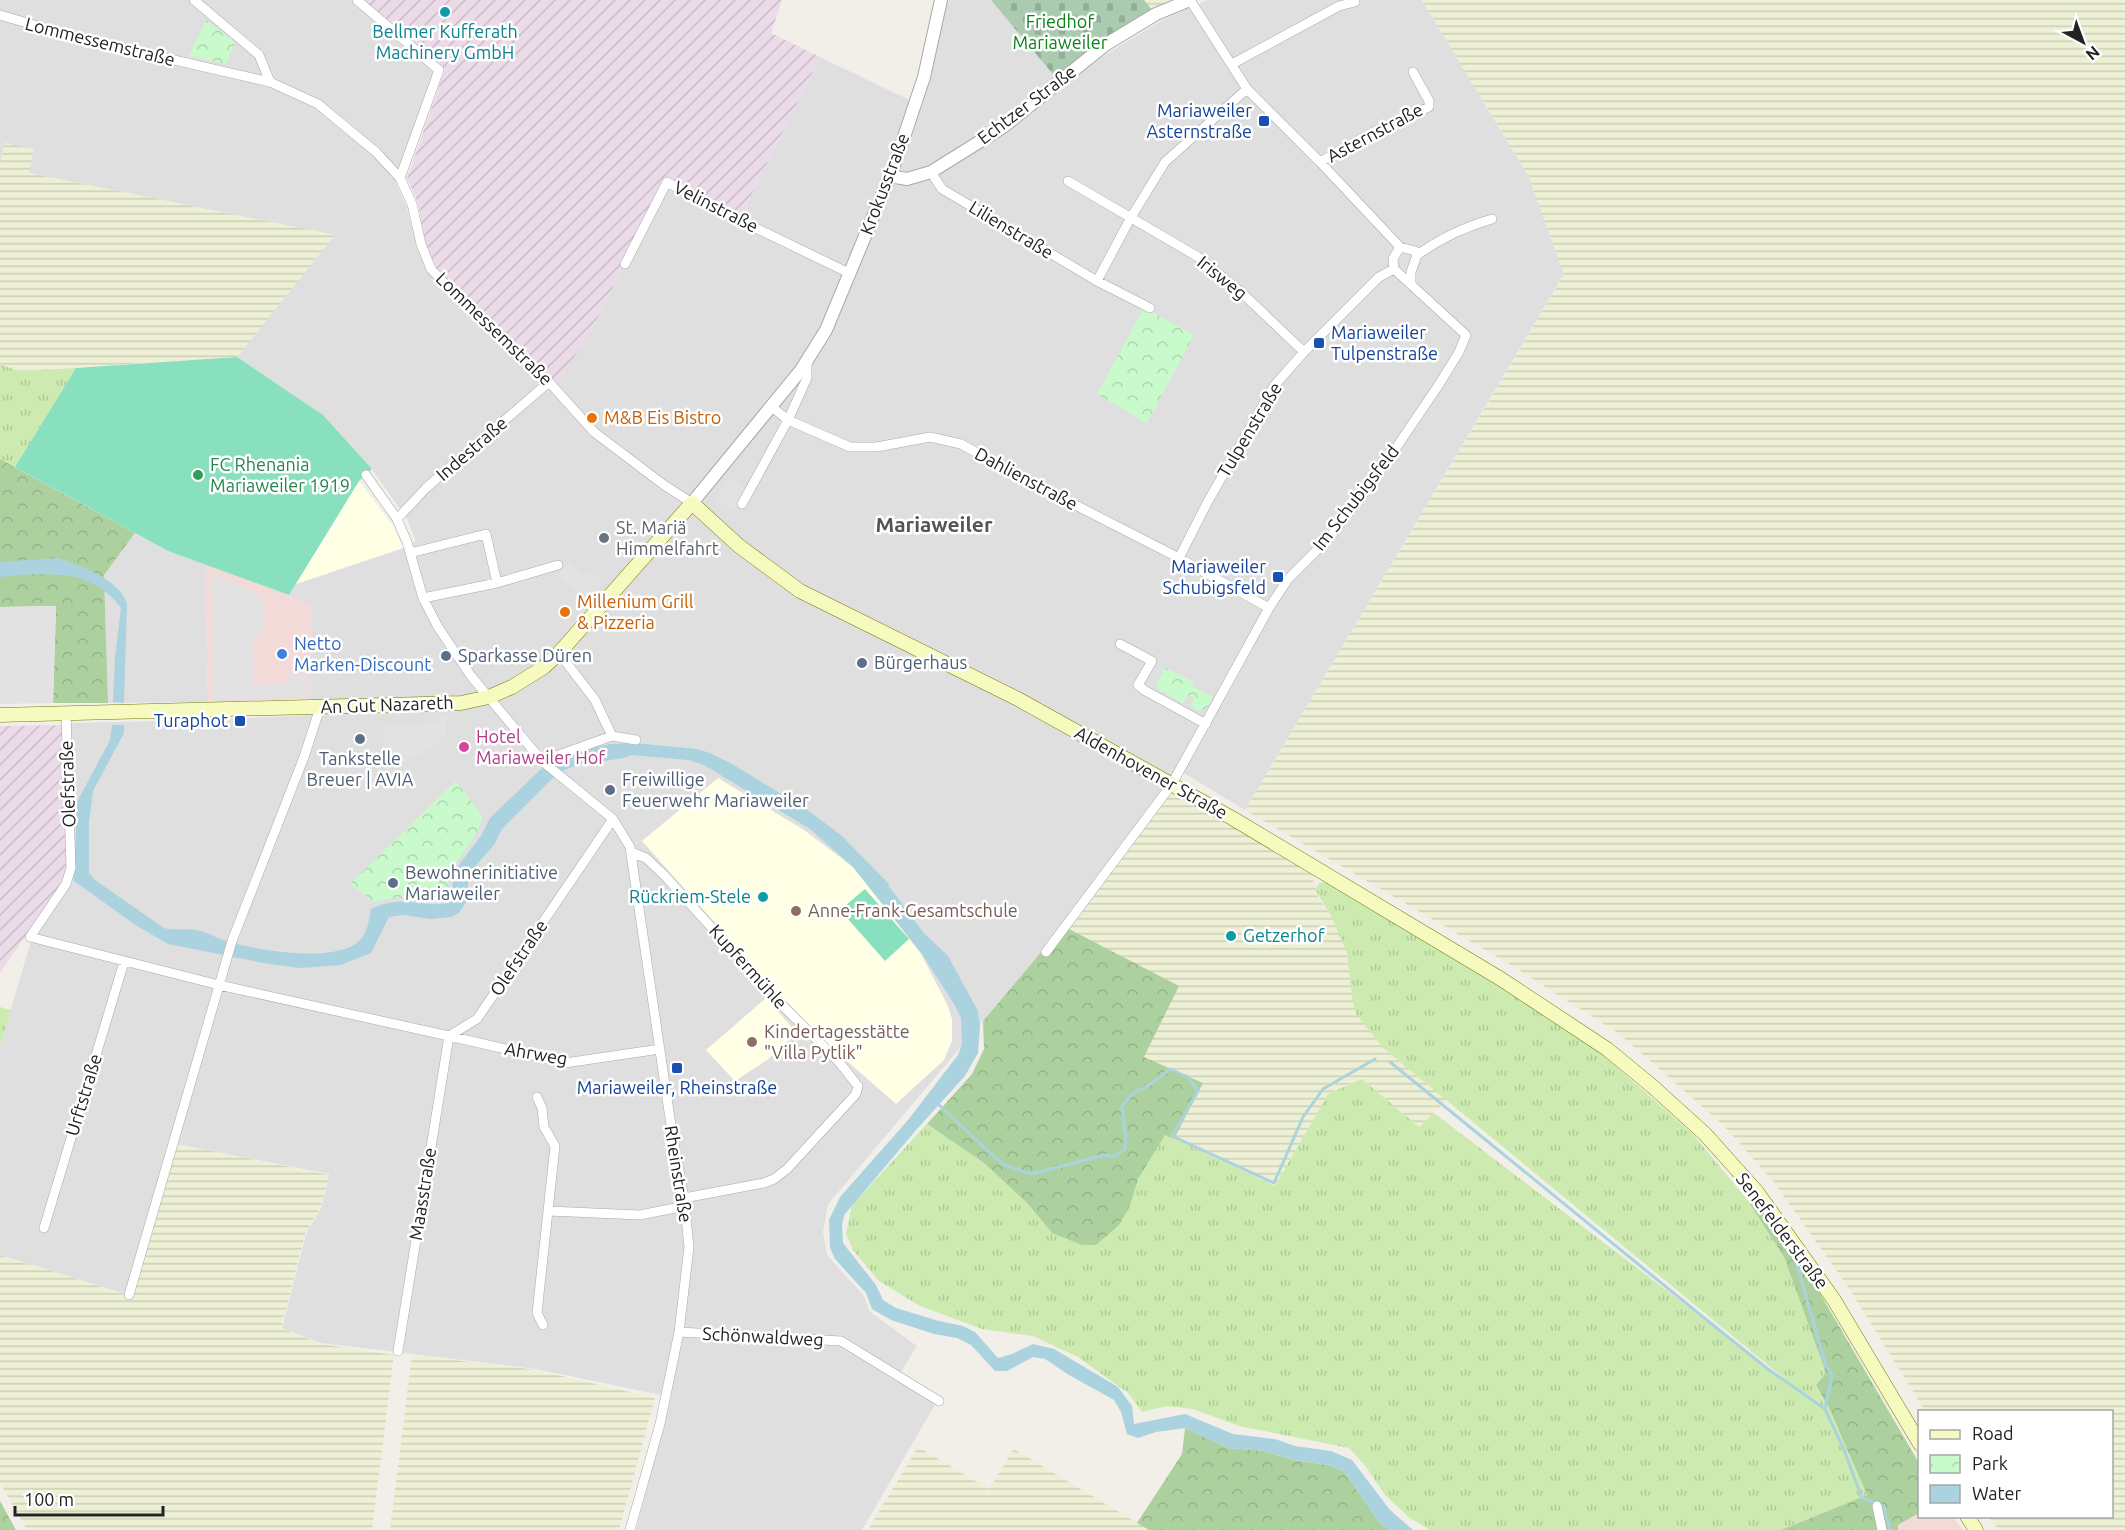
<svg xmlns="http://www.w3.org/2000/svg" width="2125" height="1530" font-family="Ubuntu,sans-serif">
	<defs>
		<pattern id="industrial-furrows" width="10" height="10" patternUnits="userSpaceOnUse" patternTransform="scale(1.5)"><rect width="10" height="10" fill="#ebdbe8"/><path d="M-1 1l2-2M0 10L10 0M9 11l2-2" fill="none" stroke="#c9bcc7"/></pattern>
		<pattern id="farmland-rules" width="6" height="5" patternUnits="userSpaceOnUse" patternTransform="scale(1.5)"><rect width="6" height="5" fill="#eef0d5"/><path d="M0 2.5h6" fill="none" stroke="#ccceb7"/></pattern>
		<pattern id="grass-tufts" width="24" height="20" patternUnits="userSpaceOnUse" patternTransform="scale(1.5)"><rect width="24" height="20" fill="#cdebb0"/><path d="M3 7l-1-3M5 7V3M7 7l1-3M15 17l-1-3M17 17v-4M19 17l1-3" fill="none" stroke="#b0c997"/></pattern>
		<pattern id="forest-crowns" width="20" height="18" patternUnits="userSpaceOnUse" patternTransform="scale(1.5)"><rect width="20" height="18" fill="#add19e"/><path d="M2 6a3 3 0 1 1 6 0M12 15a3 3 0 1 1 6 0" fill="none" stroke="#95b388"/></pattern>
		<pattern id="cemetery-stones" width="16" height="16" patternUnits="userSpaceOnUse" patternTransform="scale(1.5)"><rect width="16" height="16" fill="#aacbaf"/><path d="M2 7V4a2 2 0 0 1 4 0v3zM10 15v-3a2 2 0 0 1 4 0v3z" fill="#92ae96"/></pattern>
		<pattern id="park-crowns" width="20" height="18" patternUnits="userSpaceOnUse" patternTransform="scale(1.5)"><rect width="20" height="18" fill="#c8facc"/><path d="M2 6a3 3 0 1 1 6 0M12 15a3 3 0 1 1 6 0" fill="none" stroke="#acd6af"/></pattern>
	</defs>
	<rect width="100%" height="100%" fill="#f2efe9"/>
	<path fill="#e0dfdf" d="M0,0h352l83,71 -39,112 10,22 11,41 10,26 23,23 100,93 7,-6 34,-51 76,-153 74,38 79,-159 102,49 26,-106h43l65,78 33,-13 70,-43 48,-22h215l107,177 35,97 -319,536 -68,-41 -140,188 -209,247 -5,28 4,23 37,41 6,16 47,34 -20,32 39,25 -74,127h-226l35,-133 -135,-28 -215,-26 -39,-15 24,-94 16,-28 7,-32 -158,-31 -45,151 -126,-39v-209l31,-105 39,-218 135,-3 105,-5 1,-109 -22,-11 7,-11 107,-36 13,-7 -9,-22 -35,-50 -49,-54 -86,-58 97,-122 -305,-62 -24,-30 -5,21z
		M135,533l33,18 37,13 3,138 -100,1 -4,-128z"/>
	<path fill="#f2dad9" d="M205,564l84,31 22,11 -1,93 -102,3z
		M1919,1513l1,3 33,1 10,13h-65l-1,-5z"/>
	<path fill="url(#industrial-furrows)" d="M361,0h421l-11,33 49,24 -79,159 -75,-37 -75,152 -34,52 -102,-93 -20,-24 -10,-24 -7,-39 -11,-25 38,-108z
		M62,725l6,142 -5,15 -63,91v-247z"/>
	<path fill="#ffffe5" d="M359,481l34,45 10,22 -107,36z
		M718,778l86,52 49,37 68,87 26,50 5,15v22l-8,19 -48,44 -74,-65 -64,-68 -116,-130z
		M766,998l31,35 -30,27 -32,21 -29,-31z"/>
	<path fill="url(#farmland-rules)" d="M1144,0h34l-25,11z
		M1422,0h703v1530h-126l-10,-13 123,-1v-104l-187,-1 -75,-121 -77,-109 -49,-55 -60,-53 -46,-40 -107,-68 -266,-155 319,-535 -35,-98z
		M5,143l29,6 -5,24 306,62 -98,122 -219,14 -18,-7v-200z
		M1171,791l140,82 7,24 13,19 16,37 3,16 33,79 64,52 -28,27 -57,-48 -34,15 -53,92 -101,-47 28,-56 -58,-26 -75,-128z
		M177,1144l152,31 -8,31 -16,28 -24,94 40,16 73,11 -22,175h-345l-27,-47v-228l131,41z
		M412,1355l124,15 119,28 -36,132h-229z
		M918,1447l71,42 25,-40 135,81h-281z"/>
	<path fill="url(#grass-tufts)" d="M0,364l18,7 58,-3 -61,99 -15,-8z
		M1326,882l177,107 93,60 96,84 58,70 34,54 42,116 -10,12 14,25 37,85 -86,35h-351l-20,-12 -25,-23 -21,-31 -15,-16 -110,-22 -46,-17 -27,-3 -24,6 -14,-19 -50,-36 -45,-21 -51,-7 -62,-23 -41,-25 -26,-31 -7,-16 6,-29 75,-81 57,39 44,41 24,29 78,-27 8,-27 27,-45 110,52 53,-92 34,-15 57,48 15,-14 380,290 -431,-355 -27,-34 -4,-16 -5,-45 -16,-37 -16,-27 4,-6z
		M0,1007l11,3 -11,36z"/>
	<path fill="url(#forest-crowns)" d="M0,459l135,74 -31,42 4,128h-55l3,-97 -56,1z
		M1061,926l8,3 110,57 -35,71 59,26 -29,56 -9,-4 -27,44 -8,27 -11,19 -23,20h-14l-30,-12 -24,-29 -44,-41 -57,-39 45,-50 12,-25 -1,-28 54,-64z
		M1755,1203l53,70 111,190v50l-21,12v5h-117l86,-35 -37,-85 -14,-25 10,-12 -42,-116 -34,-53z
		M1185,1428l44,20 35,3 29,9 35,5 16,6 34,50 12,9h-241l-12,-7 45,-69z
		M0,1501l16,29h-16z"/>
	<path fill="url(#cemetery-stones)" d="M991,0h153l9,11 -97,67z"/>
	<path fill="url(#park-crowns)" d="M206,20l29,22 -9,22 -37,-8z
		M1144,308l50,27 -47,88 -50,-29z
		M1165,667l29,15 -2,4 21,11 -7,12 -8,2 -8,-5 4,-8 -6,-3 -5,8 -26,-14 -1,-4z
		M456,781l27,36 -7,17 -26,38 -2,16 -10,11c-21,-1 -43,-4 -63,3l-25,-18z"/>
	<path fill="#88e0be" d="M237,357l86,58 49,54 -13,12 -70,114 -121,-44 -153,-84 61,-99z
		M865,889l44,50 -24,22 -45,-51z"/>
	<path fill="#e2e2e2" d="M730,478l15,11 -13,23 -17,-14z
		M569,562l15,14 5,-5 14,12 -16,18 -29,-26z
		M211,574l53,23 -1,39 -11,1 2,48 34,-1v-11h19v23l-94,5z
		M56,606l-3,97 -53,1v-97z
		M439,714h8l-2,22 -13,10v2l-39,20 -10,-13 2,-6 -1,-23 55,-3z"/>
	<path fill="#aad3df" d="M58,558c21,7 63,22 69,46l-3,99 -11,-1 2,-45 6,-49c-9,-15 -34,-30 -51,-32 -20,-3 -50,-2 -70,1v-15z
		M112,725h12v8l-31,58 -4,32v50l6,7 69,48c11,3 21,0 32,2 10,1 20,8 30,11 29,9 113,24 135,-2 7,-8 8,-20 10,-30 31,-15 48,-1 78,-6l4,-8 -1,-21 29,-38 9,-18 51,-49 20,-14 49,-11 24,-1 63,6 13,4 22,11 77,47 33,25 47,48 -1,1 35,47 25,24 30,55 2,15 -2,27 -13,23 -48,53 -72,85 -3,10 1,19 33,42 7,15 13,8 43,13 24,5 12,6 23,26 14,-4 21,-10 21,5 64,38 14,19 2,18 51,-10 48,20 42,5 20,7 36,5 21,9 38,50 23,20h-23l-12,-9 -34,-50 -16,-6 -35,-5 -29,-9 -35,-3 -44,-20 -29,4 -18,6 -11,-4 -6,-22 -7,-12 -45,-25 -24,-16 -12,-2 -26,14h-12l-24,-26 -14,-7 -23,-4 -43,-14 -19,-11 -6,-16 -31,-34 -5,-11 -1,-28 11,-23 68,-77 50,-65 4,-11 -1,-26 -7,-14 -32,-50 -69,-87 -43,-38 -106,-64 -16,-5 -57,-5 -7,3 -47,7 -17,7 -9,8 -49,49 -8,16 -22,25 -4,11v18l-9,14 -8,4 -21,2 -27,-4 -14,2 -18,36 -31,12 -40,3 -37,-5 -95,-19 -31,-18 -63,-45 3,-79 33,-62z"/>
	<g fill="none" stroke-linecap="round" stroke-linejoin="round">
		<path stroke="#aad3df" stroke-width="3" d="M1390,1062l313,255 65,52 57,40
			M937,1103l65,61 29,10 74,-19 7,2 13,-8 1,-9 -4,-33 9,-12 21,-12 18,-14 18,8 10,14 -26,45 102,47 29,-66 20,-28 52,-30
			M1795,1258l31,108 6,9 -7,34 19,41 18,48 22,8 6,24"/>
		<defs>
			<path id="minor" d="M194,0l65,55 11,27
				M357,0l82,70 -39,108
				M0,15l79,23 191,44 48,22 58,48 24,26 12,26 9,40 10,25 22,23 96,90 45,50 70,53 28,18
				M1232,64l107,-58 16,-4
				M1320,162l53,-30 56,-25v-6l-16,-29
				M931,172l11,17 155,92 53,27
				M1068,181l130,76 43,35 63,60
				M1400,247l15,4 2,4 -6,17v12
				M1417,255c24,-17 47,-28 75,-36
				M625,264l42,-82 39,22 143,69
				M1097,281l33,-62 35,-57 82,-73
				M772,407l16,13 62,27h27l53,-10 31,7 50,28 168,86 90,50
				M366,475l31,44 10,23 16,56 15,29 33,49 71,85 71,58 17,28 42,285 12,66 5,49 -10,85 -19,92 -30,106
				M742,504l46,-84 19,-42v-16
				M397,519l29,-31 123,-106
				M410,553l76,-19 11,49
				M1179,558l28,-55 67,-117 30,-34 75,-75 15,-8
				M423,598l74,-15 61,-18
				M1120,644l32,17 -14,24 6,5 62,34
				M559,653l36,47 17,36
				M66,714l5,154 -5,16 -36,53 189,48 230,51 28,-17 136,-200
				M542,761l70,-25 24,4
				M631,852l15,6 19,18 112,124 62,62 19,24 -2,8 -69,75 -13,10 -10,4 -80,15
				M1046,952l126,-168 97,-176 19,-29 41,-41 46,-59 65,-96 19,-31 7,-17 -72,-66 -1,-10 7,-12 -80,-85 -73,-73 -57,-89
				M537,1097l5,11 2,19 11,19 -18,167 6,12
				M549,1211l91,4 45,-9
				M44,1228l80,-266
				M129,1295l103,-354 72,-184 16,-49
				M679,1332l162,9 98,60
				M398,1351l51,-315 116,27 95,-14
				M1877,1506l5,24"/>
			<path id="tertiary" d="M890,176l17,3 24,-7 72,-45 102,-82 51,-31 34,-14
				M692,503l109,-133 25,-40 64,-154 11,-30 23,-69 17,-77"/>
			<path id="secondary" d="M0,715l461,-12 28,-6 23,-10 32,-20 15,-14 133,-150 47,43 61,45 218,108 214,119 269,161 106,70 45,37 53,48 52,58 77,108 86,144
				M1967,1516l9,14"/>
		</defs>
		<use href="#minor" stroke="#a9a9a9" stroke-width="10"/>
		<use href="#tertiary" stroke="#a9a9a9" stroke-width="14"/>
		<use href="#secondary" stroke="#707d05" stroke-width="15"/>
		<use href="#minor" stroke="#fff" stroke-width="9"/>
		<use href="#tertiary" stroke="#fff" stroke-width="12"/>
		<use href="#secondary" stroke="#f7fabf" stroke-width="14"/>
	</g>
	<g fill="#0f9aa8" stroke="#fff" stroke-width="2">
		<circle cx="445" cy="12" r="6"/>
		<circle cx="763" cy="897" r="6"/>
		<circle cx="1231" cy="936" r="6"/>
	</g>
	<g fill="#1a4fb4" stroke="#fff" stroke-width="2">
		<rect x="1258" y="115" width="12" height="12" rx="3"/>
		<rect x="1313" y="337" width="12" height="12" rx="3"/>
		<rect x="1272" y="571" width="12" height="12" rx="3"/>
		<rect x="234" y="715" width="12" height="12" rx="3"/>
		<rect x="671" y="1062" width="12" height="12" rx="3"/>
	</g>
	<g fill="#e8710a" stroke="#fff" stroke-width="2">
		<circle cx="592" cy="418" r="6"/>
		<circle cx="565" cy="612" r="6"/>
	</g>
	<circle fill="#2e9e5b" stroke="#fff" stroke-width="2" cx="198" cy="475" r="6"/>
	<circle fill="#6b7280" stroke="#fff" stroke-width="2" cx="604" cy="538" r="6"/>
	<circle fill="#3f7fe0" stroke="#fff" stroke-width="2" cx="282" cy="654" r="6"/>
	<g fill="#5c6f8a" stroke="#fff" stroke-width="2">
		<circle cx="446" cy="656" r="6"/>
		<circle cx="862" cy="663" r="6"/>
		<circle cx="360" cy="739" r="6"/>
		<circle cx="610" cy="790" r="6"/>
		<circle cx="393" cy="883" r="6"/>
	</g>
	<circle fill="#d1479c" stroke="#fff" stroke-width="2" cx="464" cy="747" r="6"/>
	<g fill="#8d6e63" stroke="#fff" stroke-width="2">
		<circle cx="796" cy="911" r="6"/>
		<circle cx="752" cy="1042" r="6"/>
	</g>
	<g text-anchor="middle" stroke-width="5" stroke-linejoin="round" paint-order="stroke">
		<g font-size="18" fill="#0c8416" stroke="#fff">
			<text x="1060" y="28">Friedhof<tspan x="1060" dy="21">Mariaweiler</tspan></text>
		</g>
		<g font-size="18" fill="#0d838f" stroke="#fff">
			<text x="445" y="38">Bellmer Kufferath<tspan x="445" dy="21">Machinery GmbH</tspan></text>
			<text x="751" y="903" text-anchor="end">Rückriem-Stele</text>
			<text x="1243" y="942" text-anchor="start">Getzerhof</text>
		</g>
		<g font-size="18" fill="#222" stroke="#fff">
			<text transform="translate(100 42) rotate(14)" y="6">Lommessemstraße</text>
			<text transform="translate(1027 105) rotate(-37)" y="6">Echtzer Straße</text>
			<text transform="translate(1375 133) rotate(-28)" y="6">Asternstraße</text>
			<text transform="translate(885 184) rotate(-69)" y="6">Krokusstraße</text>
			<text transform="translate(716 207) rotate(27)" y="6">Velinstraße</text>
			<text transform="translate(1011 230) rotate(31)" y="6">Lilienstraße</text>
			<text transform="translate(1222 278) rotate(39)" y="6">Irisweg</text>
			<text transform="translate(494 329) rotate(44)" y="6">Lommessemstraße</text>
			<text transform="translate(1250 430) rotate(-59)" y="6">Tulpenstraße</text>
			<text transform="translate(472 449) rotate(-41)" y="6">Indestraße</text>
			<text transform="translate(1026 479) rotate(28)" y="6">Dahlienstraße</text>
			<text transform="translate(1356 498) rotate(-52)" y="6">Im Schubigsfeld</text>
			<text transform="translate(387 705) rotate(-2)" y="6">An Gut Nazareth</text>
			<text transform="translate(1151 773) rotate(29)" y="6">Aldenhovener Straße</text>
			<text transform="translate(68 784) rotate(-92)" y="6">Olefstraße</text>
			<text transform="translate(519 958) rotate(-56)" y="6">Olefstraße</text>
			<text transform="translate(748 967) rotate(48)" y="6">Kupfermühle</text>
			<text transform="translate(536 1054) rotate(10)" y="6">Ahrweg</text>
			<text transform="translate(84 1095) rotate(-73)" y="6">Urftstraße</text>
			<text transform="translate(678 1174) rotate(81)" y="6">Rheinstraße</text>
			<text transform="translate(423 1194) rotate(-81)" y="6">Maasstraße</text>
			<text transform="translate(1782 1231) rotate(53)" y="6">Senefelderstraße</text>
			<text transform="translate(763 1337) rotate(3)" y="6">Schönwaldweg</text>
		</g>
		<g font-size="18" fill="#164399" stroke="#fff" text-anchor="end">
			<text x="1252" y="117">Mariaweiler<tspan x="1252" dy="21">Asternstraße</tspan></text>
			<text x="1331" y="339" text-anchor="start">Mariaweiler<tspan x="1331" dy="21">Tulpenstraße</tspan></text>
			<text x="1266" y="573">Mariaweiler<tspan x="1266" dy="21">Schubigsfeld</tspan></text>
			<text x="228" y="727">Turaphot</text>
			<text x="677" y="1094" text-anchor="middle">Mariaweiler, Rheinstraße</text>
		</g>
		<g font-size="18" fill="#c56008" stroke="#fff" text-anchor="start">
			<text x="604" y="424">M&amp;B Eis Bistro</text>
			<text x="577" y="608">Millenium Grill<tspan x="577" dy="21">&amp; Pizzeria</tspan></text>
		</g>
		<g font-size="18" fill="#27864d" stroke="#fff" text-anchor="start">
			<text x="210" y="471">FC Rhenania<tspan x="210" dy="21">Mariaweiler 1919</tspan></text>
		</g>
		<g font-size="18" fill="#5b616d" stroke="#fff" text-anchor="start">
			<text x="616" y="534">St. Mariä<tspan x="616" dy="21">Himmelfahrt</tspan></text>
		</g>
		<g font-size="18" fill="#366cbe" stroke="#fff" text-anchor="start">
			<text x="294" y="650">Netto<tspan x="294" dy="21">Marken-Discount</tspan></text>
		</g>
		<g font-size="18" fill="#4e5e75" stroke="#fff" text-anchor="start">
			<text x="458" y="662">Sparkasse Düren</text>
			<text x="874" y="669">Bürgerhaus</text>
			<text x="360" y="765" text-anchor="middle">Tankstelle<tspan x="360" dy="21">Breuer | AVIA</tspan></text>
			<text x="622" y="786">Freiwillige<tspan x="622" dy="21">Feuerwehr Mariaweiler</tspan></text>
			<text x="405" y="879">Bewohnerinitiative<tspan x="405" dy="21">Mariaweiler</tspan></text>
		</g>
		<g font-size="18" fill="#b23c85" stroke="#fff" text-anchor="start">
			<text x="476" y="743">Hotel<tspan x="476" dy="21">Mariaweiler Hof</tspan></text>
		</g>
		<g font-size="18" fill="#785e54" stroke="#fff" text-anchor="start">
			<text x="808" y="917">Anne-Frank-Gesamtschule</text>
			<text x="764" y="1038">Kindertagesstätte<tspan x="764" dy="21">"Villa Pytlik"</tspan></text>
		</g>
		<g font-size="21" font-weight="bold" fill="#555" stroke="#fff">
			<text x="934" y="532">Mariaweiler</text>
		</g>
	</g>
	<rect x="1918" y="1410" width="195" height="108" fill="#ffffff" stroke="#a7a7a7" stroke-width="1.5"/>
	<rect x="1930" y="1430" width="30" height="9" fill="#f7fabf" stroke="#a7a7a7" stroke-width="1.5"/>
	<text x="1972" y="1440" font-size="18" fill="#222222">Road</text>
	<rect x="1930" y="1455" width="30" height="18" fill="url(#park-crowns)" stroke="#a7a7a7" stroke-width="1.5"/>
	<text x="1972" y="1470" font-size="18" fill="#222222">Park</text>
	<rect x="1930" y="1485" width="30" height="18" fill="#aad3df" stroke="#a7a7a7" stroke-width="1.5"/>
	<text x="1972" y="1500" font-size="18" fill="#222222">Water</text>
	<g transform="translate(2083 42) rotate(139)" stroke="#ffffff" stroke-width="4.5" paint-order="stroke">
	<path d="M0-4.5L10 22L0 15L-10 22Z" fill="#222222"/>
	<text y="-9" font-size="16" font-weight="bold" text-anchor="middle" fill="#222222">N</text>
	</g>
	<path d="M15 1506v9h148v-9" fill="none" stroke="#222222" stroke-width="3"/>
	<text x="24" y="1506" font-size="18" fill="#222222" stroke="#ffffff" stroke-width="4.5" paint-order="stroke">100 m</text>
</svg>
